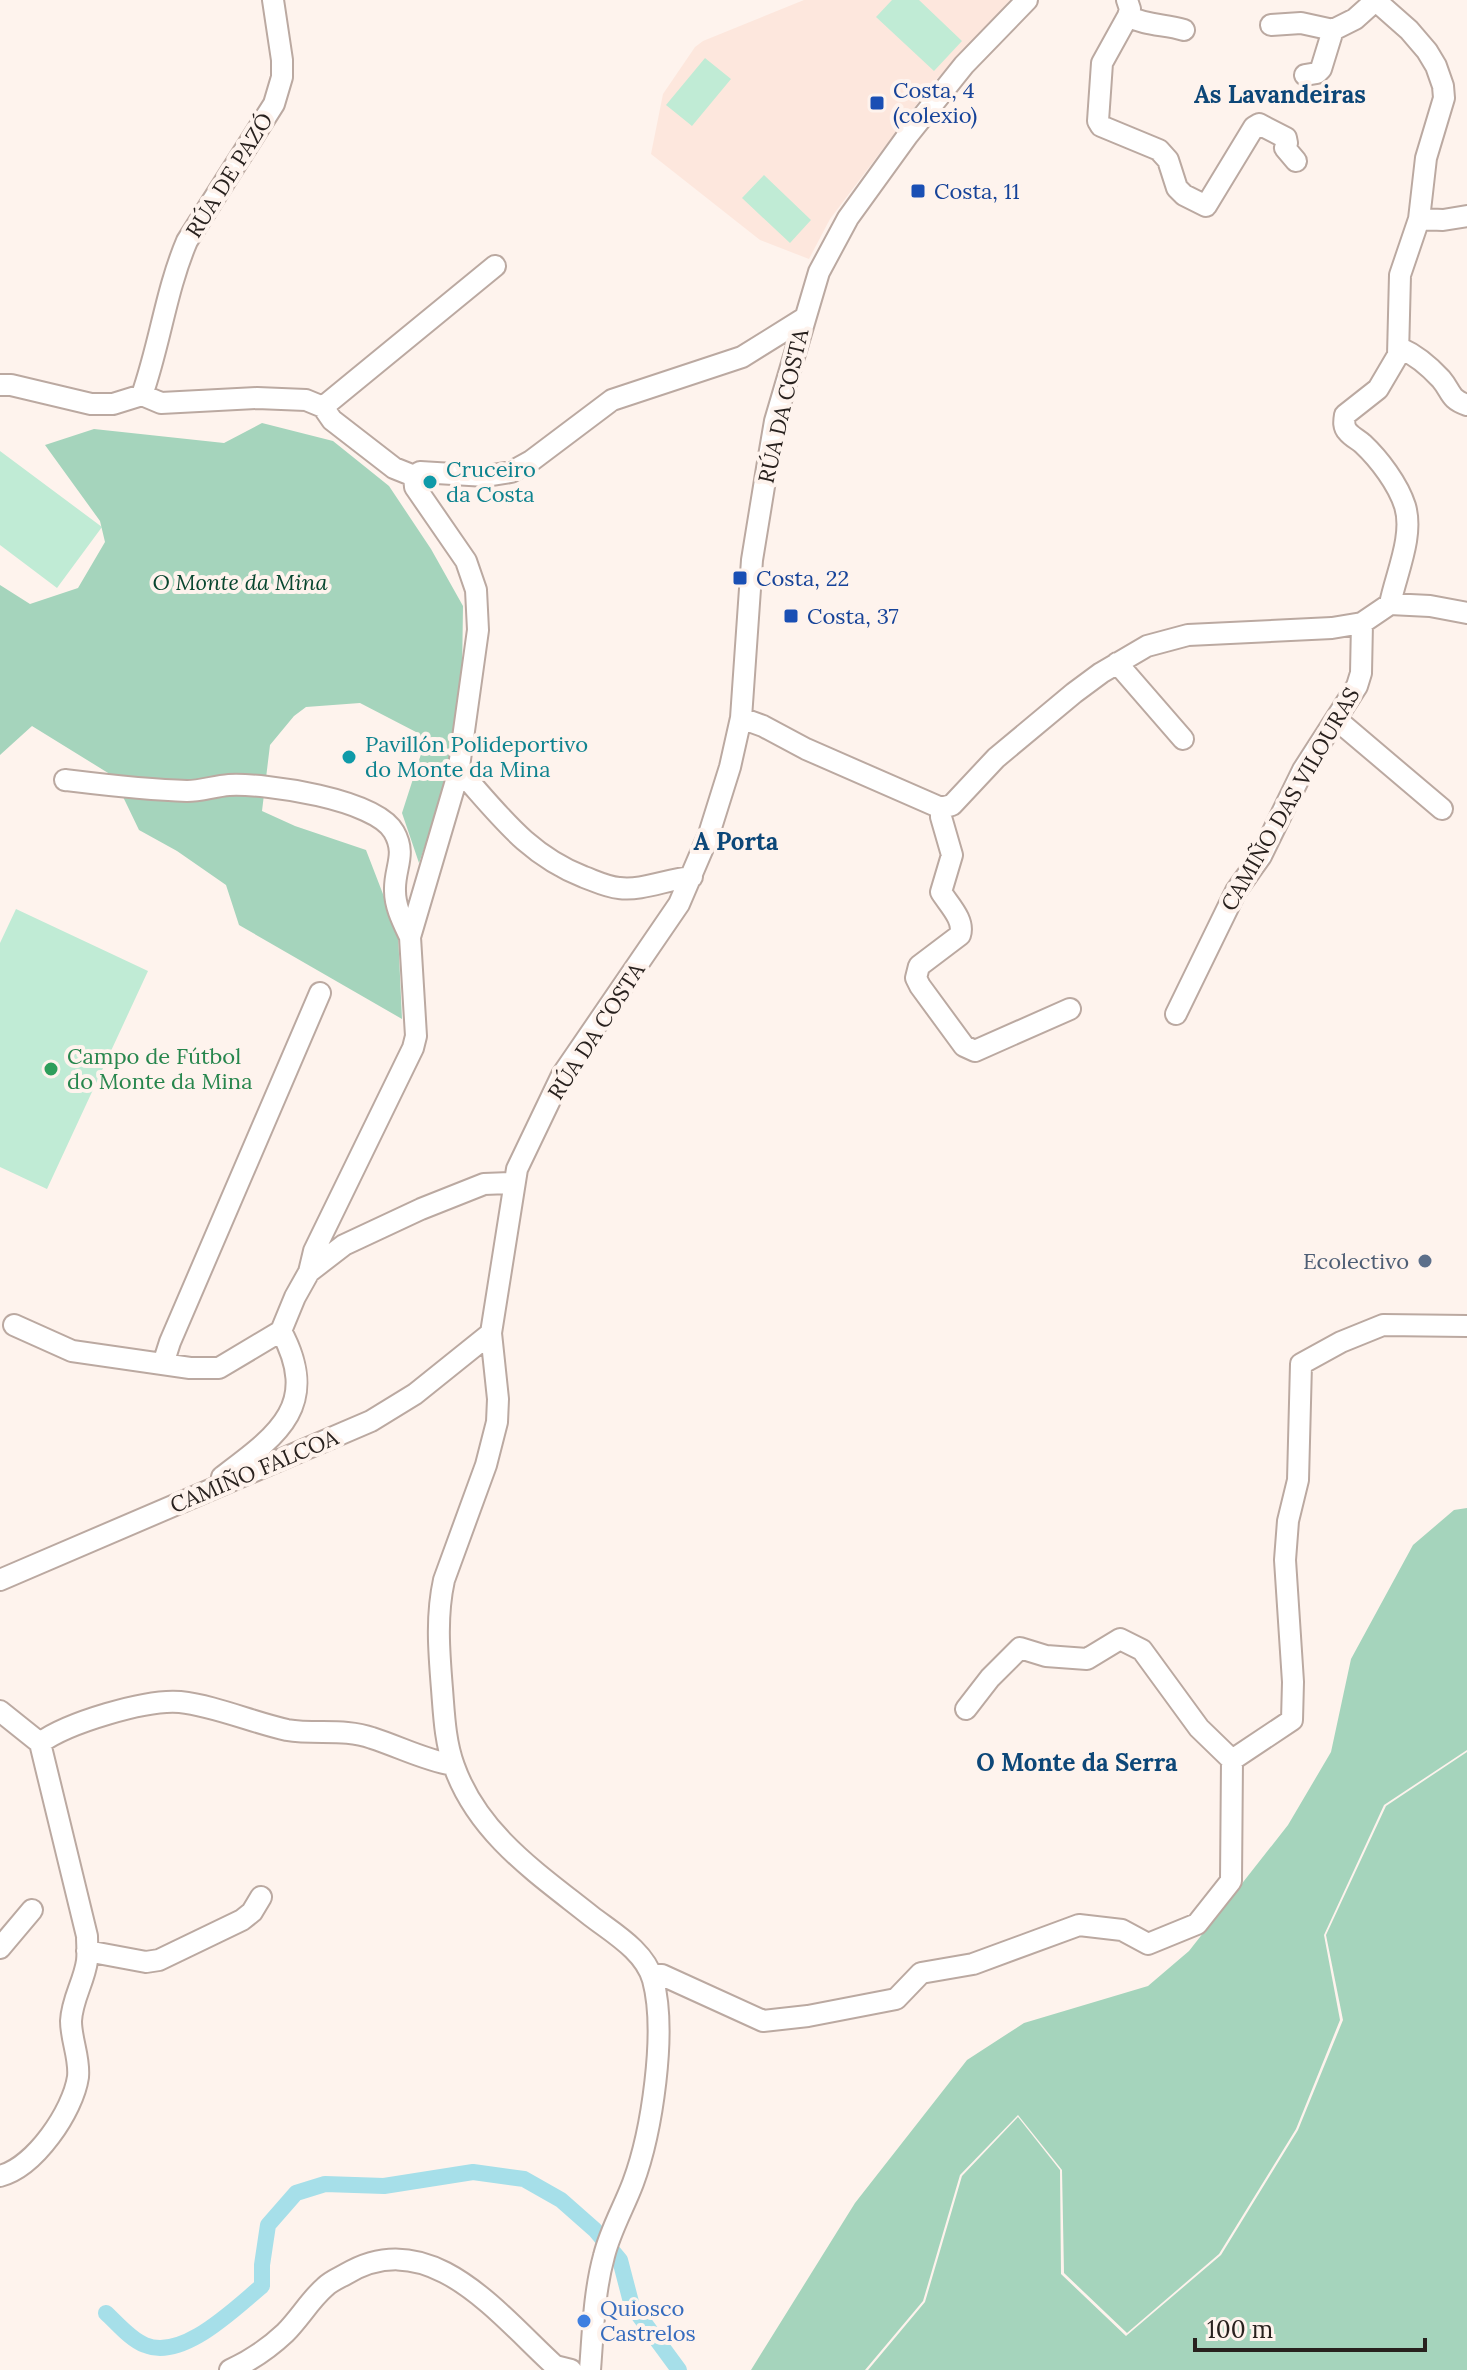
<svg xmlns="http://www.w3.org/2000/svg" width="1467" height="2370" font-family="Lora,serif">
	<rect width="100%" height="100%" fill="#fef3ed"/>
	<path fill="#fde7dd" d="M804,0h206l-78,84 -102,135 -21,40 -49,-19 -109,-86 12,-60 32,-47 8,-6z"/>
	<path fill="#c0ebd5" d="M892,0h27l43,41 -28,30 -58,-54z
		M705,58l26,21 -39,47 -26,-21z
		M764,175l47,45 -21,23 -48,-45z
		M0,451l102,76 -45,61 -57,-43z
		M16,909l132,62 -101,218 -47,-22v-224z"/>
	<path fill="#a5d4bc" d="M262,423l71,18 56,45 42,63 32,57 -1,70 -11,94 -32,93 -17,-50 20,-62 -6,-19 -56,-29 -54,4 -12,9 -24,29 -8,66 33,15 71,24 32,83 4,86 -163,-94 -13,-40 -49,-34 -38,-21 -26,-54 -81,-50 -32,29v-170l30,19 48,-16 27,-46 -5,-21 -55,-76 49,-16 130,14z
		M1467,1508v242l-83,55 -60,130 16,85 -44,109 -77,125 -92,79 -63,-60 -2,-103 -44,-55 -58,60 -37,126 -58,69h-114l104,-167 112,-143 57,-37 124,-37 41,-35 99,-126 43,-73 20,-93 62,-114 41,-35z
		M1467,1752v618h-599l57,-68 37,-126 56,-59 42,53 1,104 65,62 95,-81 77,-125 45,-110 -17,-85 60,-129z"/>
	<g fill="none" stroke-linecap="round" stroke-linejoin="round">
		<path stroke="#a6dfe9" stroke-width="16" d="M106,2313c11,10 25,27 39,32 38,16 90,-37 117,-59v-21l6,-40 28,-32 29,-9 59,2 89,-14 51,7 37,21 34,30 25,30 12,46 47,64"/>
		<defs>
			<path id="minor" d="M1127,0l3,9 -2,7 -26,47 -4,58 3,5 58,24 9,10 9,28 7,7 22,11 48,-79 5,-3 27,14 1,5 -2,5 11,13
				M1375,0l34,30 18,21 9,15 7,20 1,12 -18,60 -7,61 -19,56 -2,80 -20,34 -33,26c-1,6 -2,12 3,17 4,5 11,8 15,12 16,15 35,40 42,62 9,30 -9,68 -15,98
				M1128,16c18,10 37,8 56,14
				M1271,25l30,-2 32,7 22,-11 20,-18
				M1305,75l12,-2 4,-4 12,-39
				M1419,219l24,1 24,-4
				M1400,348c16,7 29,18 41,31 11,13 8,20 26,26
				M0,385h11l80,19h22l29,-9
				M142,395l19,8 96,-5 49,2 17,7 9,13 62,48 20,8 6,-4 66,4 25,-4 20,-11 81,-61 130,-43 61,-38
				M142,395c18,-51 24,-105 45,-154l87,-137 8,-27v-17l-9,-60
				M323,407l172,-141
				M1117,663l66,76
				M741,718l22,8 43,23 135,59 11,-3 44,-47 78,-65 27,-20 46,-27 41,-11 144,-7 30,-5 28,-19 40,2 37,7
				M1337,720l105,89
				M458,774l9,5c37,42 64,77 117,98 11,4 23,10 35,11 24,3 48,-9 73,-11
				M65,780c41,5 81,10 122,11 14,0 28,-5 42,-6 36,-2 147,14 165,47 13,23 0,36 1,59 0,16 8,31 15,46
				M941,808v9l11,38 -11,37c8,13 24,28 19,43l-41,31 -3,12 4,8 44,60 11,5 95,-42
				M1176,1014l60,-123 25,-35 42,-86 54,-84 4,-13 1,-50
				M309,1272l35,-27 77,-36 63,-25 29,-1
				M14,1325l58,26 118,17h29l62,-37 14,-34 14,-25 5,-21 99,-203 3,-12 -6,-99 48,-163 20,-144 -2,-40 -10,-29 -51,-74 -1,-11
				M163,1364l7,-22 150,-349
				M222,1477c56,-42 99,-72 59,-146
				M0,1580l371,-159 44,-27 76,-61
				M966,1709l24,-31 30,-30 26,8 41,3 33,-20 22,11 57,78 33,32
				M0,1711l40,32 47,193c0,8 1,17 0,25 -3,21 -15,38 -16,60 0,19 9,37 7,56 -5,34 -43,90 -78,99
				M40,1743c27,-20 106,-44 140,-41 36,4 71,20 107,28 29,5 57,-2 85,8 28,9 52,22 81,27
				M0,1948l32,-38
				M87,1951l59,11 13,-2 83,-40 10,-8 9,-15
				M652,1975h10l101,46 45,-5 88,-17 25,-26 52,-9 106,-39 43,5 26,14 49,-20 34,-43 1,-121 60,-40 1,-38 -8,-122 3,-39 10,-41 3,-116 40,-22 42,-17 84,1
				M230,2370c20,-9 39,-22 55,-37 15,-15 25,-33 40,-46 6,-6 14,-9 21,-13 84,-50 152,40 209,92l16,4
				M590,2370c3,-38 4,-78 14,-114 6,-25 20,-49 29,-73 19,-51 34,-151 20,-203 -8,-29 -40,-47 -62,-64 -54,-43 -113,-82 -137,-150 -9,-24 -10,-52 -12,-77 -3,-37 -6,-73 2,-109l42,-115 11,-43 1,-23 -7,-66 26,-164 45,-94 117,-171 30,-70 21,-67 11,-49 11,-158 16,-98 7,-41 44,-149 29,-54 60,-83 56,-70 63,-65"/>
		</defs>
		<use href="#minor" stroke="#bba9a1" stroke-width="24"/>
		<use href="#minor" stroke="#fff" stroke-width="20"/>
	</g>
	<g fill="#1a4fb4" stroke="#fef3ed" stroke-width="3">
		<rect x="869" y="95" width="16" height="16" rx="4"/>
		<rect x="910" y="183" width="16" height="16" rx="4"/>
		<rect x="732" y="570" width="16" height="16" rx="4"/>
		<rect x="783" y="608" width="16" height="16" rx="4"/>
	</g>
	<g fill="#0f9aa8" stroke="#fef3ed" stroke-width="3">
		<circle cx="430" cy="482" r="8"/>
		<circle cx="349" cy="757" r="8"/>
	</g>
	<circle fill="#2e9e5b" stroke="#fef3ed" stroke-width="3" cx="51" cy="1069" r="8"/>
	<circle fill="#5c6f8a" stroke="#fef3ed" stroke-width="3" cx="1425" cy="1261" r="8"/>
	<circle fill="#3f7fe0" stroke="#fef3ed" stroke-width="3" cx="584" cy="2321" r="8"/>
	<g text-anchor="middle" stroke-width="8" stroke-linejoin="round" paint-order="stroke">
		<g font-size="22" fill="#164399" stroke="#fef3ed" text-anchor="start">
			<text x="893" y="98">Costa, 4<tspan x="893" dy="25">(colexio)</tspan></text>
			<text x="934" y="199">Costa, 11</text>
			<text x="756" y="586">Costa, 22</text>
			<text x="807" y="624">Costa, 37</text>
		</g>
		<g font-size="22" fill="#28211e" stroke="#fef3ed">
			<text transform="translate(229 175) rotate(-58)" y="8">RÚA DE PAZÓ</text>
			<text transform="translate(783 406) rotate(-77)" y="8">RÚA DA COSTA</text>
			<text transform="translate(1290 799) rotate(-60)" y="8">CAMIÑO DAS VILOURAS</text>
			<text transform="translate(596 1031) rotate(-57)" y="8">RÚA DA COSTA</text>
			<text transform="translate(254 1471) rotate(-23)" y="8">CAMIÑO FALCOA</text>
		</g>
		<g font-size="22" fill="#0d838f" stroke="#fef3ed" text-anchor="start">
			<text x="446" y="477">Cruceiro<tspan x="446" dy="25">da Costa</tspan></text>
			<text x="365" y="752">Pavillón Polideportivo<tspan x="365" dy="25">do Monte da Mina</tspan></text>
		</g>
		<g font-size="22" font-style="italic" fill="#08462f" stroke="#fef3ed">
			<text x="240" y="590">O Monte da Mina</text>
		</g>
		<g font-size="22" fill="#27864d" stroke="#fef3ed" text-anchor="start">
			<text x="67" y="1064">Campo de Fútbol<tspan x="67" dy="25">do Monte da Mina</tspan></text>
		</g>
		<g font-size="22" fill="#4e5e75" stroke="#fef3ed" text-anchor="end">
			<text x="1409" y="1269">Ecolectivo</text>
		</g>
		<g font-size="22" fill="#366cbe" stroke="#fef3ed" text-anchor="start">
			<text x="600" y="2316">Quiosco<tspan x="600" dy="25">Castrelos</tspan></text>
		</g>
		<g font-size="24" font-weight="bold" fill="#0d4778" stroke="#fef3ed">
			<text x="1280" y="103">As Lavandeiras</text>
			<text x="736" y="850">A Porta</text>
			<text x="1077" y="1771">O Monte da Serra</text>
		</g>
	</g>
	<path d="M1195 2338v12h230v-12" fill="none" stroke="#28211e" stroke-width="4"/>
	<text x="1207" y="2338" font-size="24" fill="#28211e" stroke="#fef3ed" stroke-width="6" paint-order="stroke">100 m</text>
</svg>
